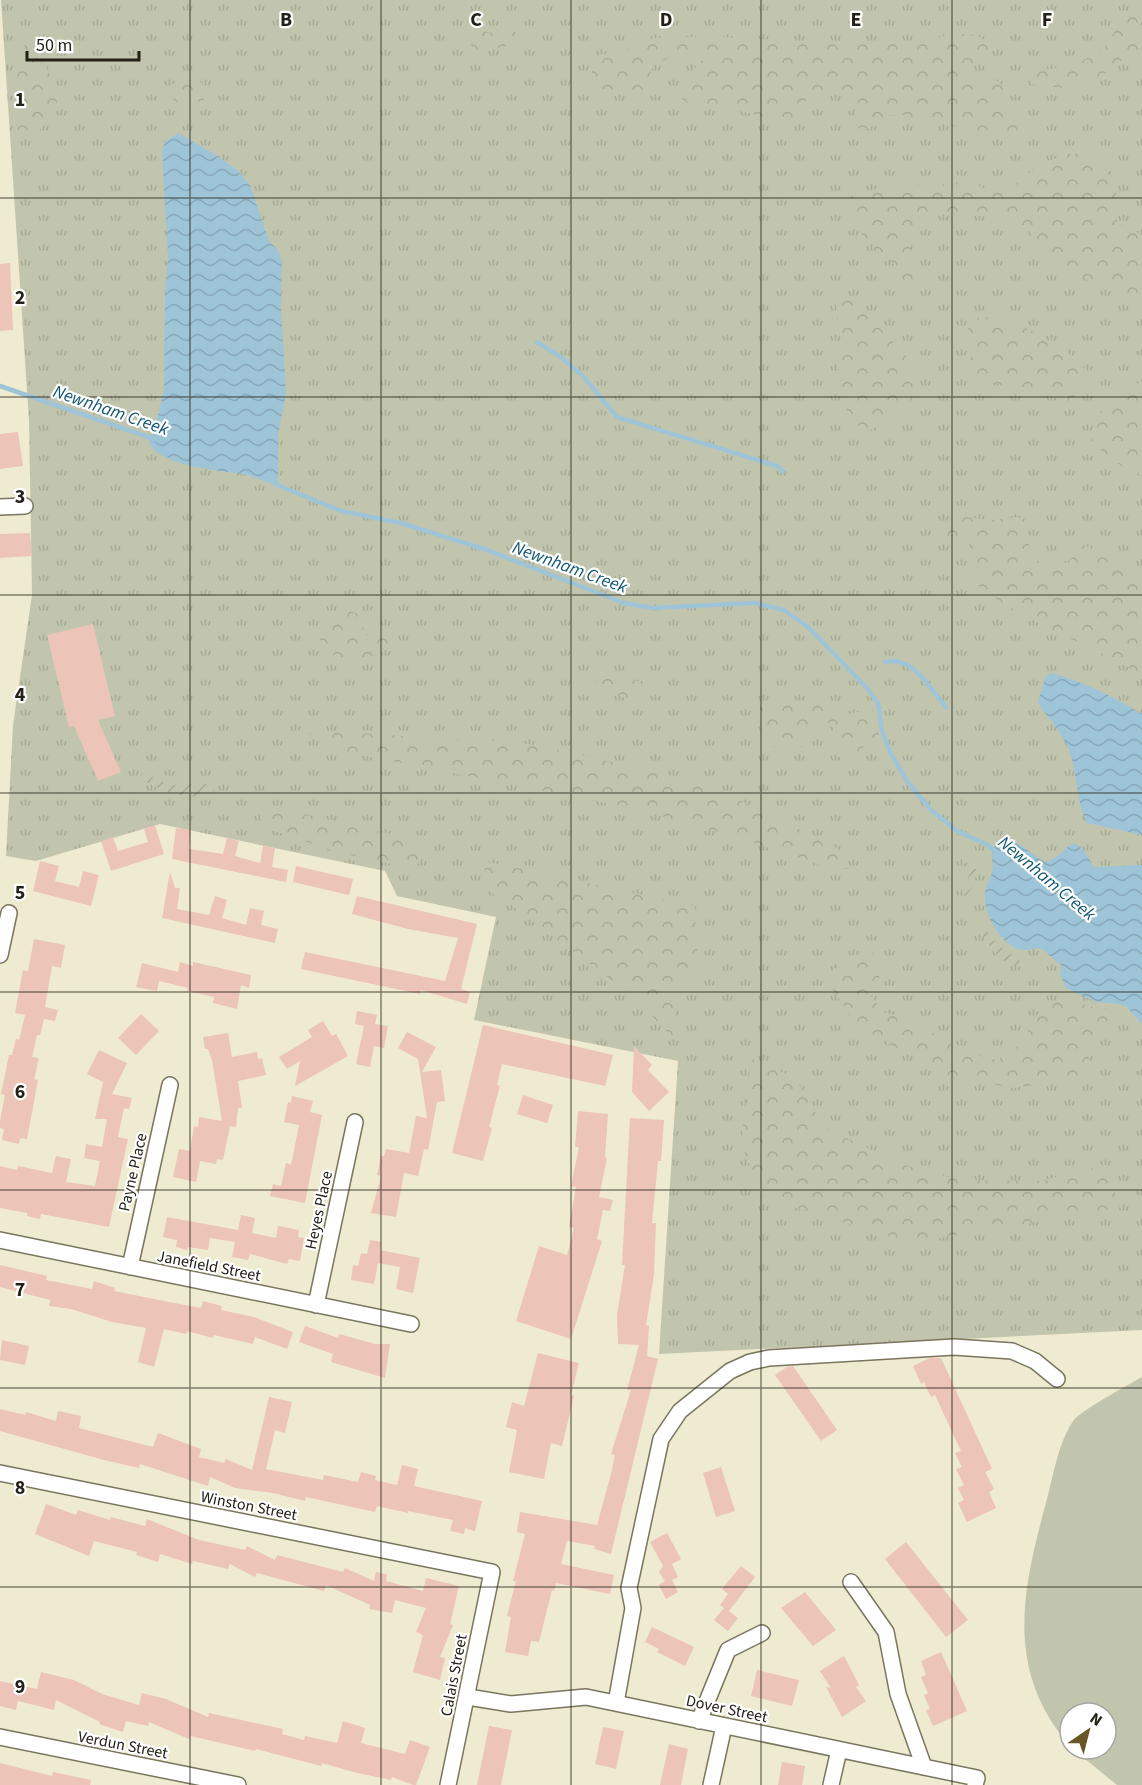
<svg xmlns="http://www.w3.org/2000/svg" width="1142" height="1785" font-family="'Source Sans 3',sans-serif">
	<defs>
		<pattern id="grass-tufts" width="24" height="20" patternUnits="userSpaceOnUse" patternTransform="scale(1.5)"><rect width="24" height="20" fill="#c2c5ad"/><path d="M3 7l-1-3M5 7V3M7 7l1-3M15 17l-1-3M17 17v-4M19 17l1-3" fill="none" stroke="#a6a994"/></pattern>
		<pattern id="forest-crowns" width="20" height="18" patternUnits="userSpaceOnUse" patternTransform="scale(1.5)"><rect width="20" height="18" fill="#c2c5ad"/><path d="M2 6a3 3 0 1 1 6 0M12 15a3 3 0 1 1 6 0" fill="none" stroke="#a6a994"/></pattern>
		<pattern id="garden-furrows" width="10" height="10" patternUnits="userSpaceOnUse" patternTransform="scale(1.5)"><rect width="10" height="10" fill="#c2c5ad"/><path d="M-1 1l2-2M0 10L10 0M9 11l2-2" fill="none" stroke="#a6a994"/></pattern>
		<pattern id="water-waves" width="16" height="10" patternUnits="userSpaceOnUse" patternTransform="scale(1.5)"><rect width="16" height="10" fill="#9ec4d7"/><path d="M0 5q4-4 8 0t8 0" fill="none" stroke="#88a8b8"/></pattern>
	</defs>
	<rect width="100%" height="100%" fill="#efebd0"/>
	<path fill="url(#grass-tufts)" d="M1,0h1141v1330l-483,24 19,-293 -204,-41 22,-103 -99,-21 -12,-25 -225,-47 -124,37 -30,-5 7,-131 19,-130 -3,-175z"/>
	<path fill="url(#forest-crowns)" d="M1136,0h6v21l-8,17 8,8v34l-6,-12 -14,-8c-36,31 -46,31 -92,24l1,-11 7,-4h13l31,-8 20,-10z
		M470,27c16,6 28,8 45,5l5,4 -2,7 -37,9 -9,-5 -6,-15z
		M953,34c18,1 30,-2 38,16l-28,21 6,11 28,-1 8,6 -4,22 19,11 7,7 -7,8 -39,-3 -77,-17h-17l-24,18 -10,-10 6,-20 -19,-8 -28,-3 -12,17 -5,15c-17,-1 -30,-8 -47,-11 -18,-5 -35,-5 -53,-4l-18,-14 4,-12 23,-25 -32,-2 -19,10 -6,16 3,9 -14,6 -41,-10 -3,-16 9,-17c25,-1 21,-4 42,-13 12,-5 32,-4 45,-4 88,-3 179,20 265,-3z
		M25,45c22,20 46,49 22,77 -7,8 -13,14 -23,15l-9,-11 -2,-64 3,-9z
		M196,79l6,4 2,19 -14,-1 -10,4 -9,-8 -5,-9 14,-8z
		M1069,154h24c21,24 27,36 24,68l25,13v69l-69,-31 -32,-26 -14,-18 -37,-12 -49,-4 -17,7 -9,9 -4,14v13l7,19 -10,9 -15,-21 -36,-33 -13,-32 22,-7 42,-8 34,3 26,-5 15,7 16,1 19,-6 21,-19z
		M843,289l73,78c-5,46 -10,47 -50,65l-17,-13 -11,-42 3,-38 -5,-27 1,-13z
		M998,316c31,14 70,29 90,57l-16,29 -100,-24 -2,-41 -4,-18z
		M1142,381v94l-18,-7 -33,-25c6,-35 21,-45 51,-62z
		M951,516l43,4 23,-3 12,3 -3,19 12,23 18,7 15,-10 2,-18 20,8 49,31v95c-55,-33 -117,-51 -167,-92l-7,-46h-21l-5,-10z
		M341,608l17,6 5,10 1,11c11,2 21,-9 31,1l-6,12 -35,17c-35,-13 -50,-34 -13,-57z
		M609,676l36,6 4,10c-11,13 -41,2 -56,-5l1,-4z
		M769,699l56,3 25,12 12,-3 9,-7 10,40 -16,2 -15,11h-11c-5,-20 1,-31 -21,-39l-8,7 -2,20c-36,10 -49,1 -50,-36z
		M307,732l77,2 53,6 76,1 73,15 128,31 58,30 58,26 19,15 -2,11 -25,-3 -79,-27 -111,-31 -297,-58z
		M266,805l154,36 4,14 -10,14 -77,-17 -65,-22 -9,-5 -3,-9z
		M484,861l211,45 3,62 -26,29 7,40 -3,4 -43,-45 -130,-97 -18,-10z
		M876,953l16,7 -12,15 -9,21 12,16 31,8 46,31 38,9 22,-15 19,-33 19,-13 52,12 1,5 -20,25 -4,31 -20,9 -55,7 -66,-13 -88,-49 -27,-39 -3,-13 26,-19z
		M751,1058l44,20 29,49 77,37 58,16 80,1 67,-16 14,43 -209,35 -148,-45 -22,-54z"/>
	<path fill="url(#garden-furrows)" d="M142,773l28,12 43,-1 2,6c-19,16 -59,-1 -76,-12z
		M965,861l12,9 -3,14 -8,12 -6,-7 7,-7 2,-8 -6,-9z
		M984,927l13,17 27,20 -2,3c-20,0 -34,-22 -43,-38z"/>
	<path fill="#c2c5ad" d="M1142,1377v408h-25l-44,-36h33v-36h-36v33c-67,-77 -47,-158 -23,-247 7,-26 11,-55 26,-78 7,-10 55,-36 69,-44z"/>
	<path fill="url(#water-waves)" d="M178,133l38,22 21,15 13,15 19,56 8,8 5,11 -1,47 5,86 -8,42v50c-11,-1 -20,-7 -31,-10 -26,-5 -82,-7 -98,-31l5,-15 -7,-5h9l8,-35 1,-96 3,-37 -6,-104 3,-10z
		M1051,673c32,8 63,24 91,41v121l-55,-12c-10,-17 -10,-51 -18,-73 -7,-19 -21,-30 -31,-48l7,-24z
		M1008,839l11,5 26,18c29,-8 23,-40 49,5l48,-2v159l-15,-17 -8,-3 -23,-2 -30,-14 -6,-13 2,-9 -21,-18c-7,0 -17,4 -23,1 -19,-7 -34,-35 -33,-54 1,-17 12,-20 6,-40l6,-15z"/>
	<g fill="none" stroke-linecap="round" stroke-linejoin="round">
		<path stroke="#9ec4d7" stroke-width="4.5" d="M537,342l24,15 22,19 34,41 160,49 6,5
			M0,386l157,54
			M275,484l66,27 60,12 83,26 140,54 28,5 103,-5 29,7 24,17 58,60 12,16 4,28 8,21 17,29 23,28 27,22 29,13 10,8
			M885,662c28,-7 45,27 61,45"/>
	</g>
	<path fill="#ecc4b8" d="M10,263l3,67 -13,1v-67z
		M18,432l5,34 -23,3v-35z
		M30,533l2,23 -32,2v-24z
		M93,624l22,92 -17,4 23,52 -23,9 -24,-55 -5,1 -22,-92z
		M155,825l9,29 -53,17 -10,-30 12,-4 5,14 30,-9 -4,-13z
		M176,828l15,2 -2,19 34,5 4,-16 12,3 -4,15 25,7 3,-17 12,2 -3,19 16,3 -2,12 -114,-23z
		M40,861l19,5 -4,15 24,6 4,-16 16,4 -8,31 -58,-15z
		M296,866l57,13 -4,16 -56,-13z
		M170,872l5,16h5l-3,21 32,6 6,-19 12,4 -5,18 24,7 4,-17 14,3 -3,14 17,4 -3,14 -113,-25z
		M357,896l120,28 -16,65 9,3 -3,12 -46,-14 -1,4 -119,-25 4,-17 140,29 13,-43 -50,-9 -56,-15z
		M34,939l31,6 -4,23 -9,-2 -7,41 13,3 -3,11 -11,-2 -4,16h-3l-5,22 7,1 -5,21 4,1 -11,59 -7,-1 -1,6 -17,-4 2,-11 -4,-1v-7l5,-26 -4,-1 8,-39h3l4,-16 3,1 6,-25 -10,-2 8,-43 5,1z
		M180,962l13,4v-4l58,13 -2,13 -8,-3 -4,24 -24,-6 1,-6 -27,-6 1,-3 -29,-7 -2,10 -21,-4 6,-24 36,9z
		M357,1011l20,4 -2,9 13,2 -4,22 -10,-2 -4,21 -14,-3 8,-38 -9,-2z
		M141,1014l18,17 -23,24 -18,-17z
		M323,1021l9,15 4,-2 12,22 -53,30 5,-25 -13,8 -8,-12 33,-20 -4,-7z
		M483,1025l130,30 -8,31 -103,-22 -5,21 3,1 -11,41 3,1 -9,33 -31,-8z
		M407,1032l29,15 -14,25 19,-2 4,31 -8,1 -9,48 -4,-1 -6,27 -14,-3 -8,44 -25,-4 10,-37 -4,-1 4,-19h3l2,-7 23,4 7,-37 11,2 -9,-59 -20,-11z
		M228,1033l4,24 25,-5 1,7 4,-1 4,17 -28,6 4,27h-4l-2,19 -6,-1 -7,34 -6,-1 -1,5 -16,-3 -4,21 -23,-5 6,-28 11,2 4,-25 4,1 1,-10 23,4 -10,-61 -4,-11h-3l-2,-12z
		M634,1046l18,19 -4,5 21,22 -20,19 -17,-19z
		M99,1050l28,13 -15,31 20,4 -3,11 -5,-1 -6,29 10,2 -19,88 -68,-13 -1,5 -13,-3v-3l-27,-5v-42l17,4 1,-4 34,7 4,-17 15,3 -5,23 29,4 5,-25 -16,-3 2,-14 16,3 5,-28h-12l8,-37 -16,-8z
		M523,1095l30,10 -6,18 -30,-9z
		M292,1096l21,5 -3,11 12,3 -17,88 -35,-7 3,-12 8,2 5,-23 5,2 8,-40 -15,-3 4,-20 3,1z
		M578,1111l30,3 -3,43 2,1 -8,39 14,3 -3,11 -7,-1 -6,29 5,2 -31,98 -55,-18 23,-75 28,9 7,-27 -5,-1 7,-40 -5,-1 8,-39h-4z
		M630,1118l34,2 -3,41h-3l-6,62h4l-2,52 -8,50 3,1 -2,30 11,3 -47,195 -17,-5 1,-3 -28,-5 -6,23 53,11 -4,19 -54,-11 -2,8 -2,-1 -13,52 -8,-1 -3,15 -23,-4 6,-35 -4,-1 9,-35h-3l12,-47 -8,-2 3,-20 77,13 14,-51 4,-19 -4,-1 20,-64h-4l12,-45 -21,-1 -1,-29 8,-50h-3z
		M241,1215l14,3 -3,15 24,5 2,-12 21,4 -1,7 6,1 -4,23 -11,-2 -2,5 -37,-10 -2,6 -16,-3 3,-15 -25,-4 -2,12 -20,-3 -1,3 -11,-3 1,-7 -14,-3 4,-20 71,13z
		M370,1240l12,2 -2,8 40,8 -7,35 -17,-4 4,-22 -22,-4 -4,21 -23,-4 2,-15 5,1 3,-13 6,1z
		M0,1265l47,11 -1,4 46,9 2,-8 21,7 -1,3 50,10 37,7 2,-7 19,5 -1,4 33,7 39,15 -6,17 -32,-12 -2,7 -39,-9 -1,3 -26,-7 -1,3 -22,-5 -10,38 -16,-5 8,-34 -34,-6 -41,-13 -22,-3 1,-6 -50,-13z
		M305,1326l33,12 1,-4 36,10h15l-5,34 -54,-16 2,-8 -34,-12z
		M2,1340l27,6 -4,19 -25,-5z
		M538,1353l41,10 -8,32 3,1 -12,50 -11,-3 -7,36 -35,-7 8,-42 -11,-3 6,-25 12,4z
		M930,1358h11l51,111 -7,3 9,17 -5,3 7,16 -29,14 -9,-19 6,-3 -6,-12 6,-3 -8,-16 6,-2 -7,-14 6,-2 -26,-56 -4,2 -7,-15 -3,2 -8,-18z
		M793,1366l44,64 -16,11 -46,-66 12,-8z
		M269,1397l23,5 -7,31 -10,-3 -9,39 57,11 1,-5 34,7 3,-10 15,4 -1,4 22,5 5,-20 16,4 -4,17 68,15 -7,30 -10,-3 -1,6 -14,-3 3,-11 -45,-9v2l-31,-7 -2,6 -69,-15 -1,4 -32,-8 -38,-5 -25,-11 -2,9 -68,-22 -1,4 -35,-8 -104,-29v-22l25,6 1,-3 30,9 2,-10 23,5 -2,12 74,19 5,-14 43,16 -2,8 25,6 2,-4 26,11z
		M721,1467l14,44 -19,6 -13,-44z
		M46,1504l30,11 2,-5 32,10 1,-3 34,9 2,-7 52,21 46,10 2,-4 28,14 2,-5 66,17 2,-4 29,13 2,-9 11,2 -1,7 37,10 3,-13 33,8 -9,38 3,1 -13,32 5,1 -5,22 -27,-8 10,-37 -7,-3 10,-24 -31,-8 -3,13 -23,-4 1,-4 -44,-20 -2,6 -67,-18 -2,4 -25,-13 -2,5 -35,-8 -1,3 -32,-10 -2,8 -22,-7 1,-3 -43,-11 -5,15 -54,-22z
		M667,1533l14,26 -9,5 6,13 -6,3 6,12 -12,7 -7,-14 6,-4 -6,-9 4,-6 -13,-24z
		M906,1542l62,78 -22,17 -61,-78z
		M741,1566l14,11 -26,34 9,7 -10,13 -14,-11 10,-12 -4,-3 8,-11 -6,-5z
		M805,1592l31,38 -23,16 -32,-38z
		M652,1627l42,20 -9,19 -28,-14 2,-3 -14,-7z
		M941,1652l26,59 -34,15 -7,-16 4,-1 -6,-14 4,-2 -7,-16 5,-2 -5,-14z
		M844,1656l15,29 -3,2 10,14 -24,16 -16,-30 5,1 -11,-17z
		M757,1670l42,10 -7,26 -41,-10z
		M41,1672l33,8 28,14 37,11 3,-12 24,6 42,18 1,-4 74,16 -1,5 22,6 1,-4 32,7 6,-22 22,7 -4,15 44,11 5,-14 20,7 -14,38h-3l-21,-8 -1,3 -38,-8 -31,-9 -1,3 -65,-17 -1,2 -64,-15 -2,3 -40,-17 -1,4 -22,-5 -3,11 -24,-8 1,-2 -44,-22 -2,10 -36,-9 -2,9 -16,-4v-25l37,8z
		M489,1726l23,4 -11,55h-24z
		M603,1727l21,4 -8,38 -21,-5z
		M669,1744l19,5 -7,36h-21z
		M782,1762l23,4 -3,19h-24z
		M0,1763l52,13 1,-4 38,8 -1,5h-90z"/>
	<g fill="none" stroke-linecap="round" stroke-linejoin="round">
		<defs>
			<path id="minor" d="M0,507l25,-1
				M0,955l9,-42
				M0,1240l411,84
				M130,1267l40,-182
				M316,1305l39,-183
				M0,1473l492,99 -44,213
				M851,1582l35,50 12,62 26,73
				M468,1697l43,7 75,-7 391,81 -2,7
				M616,1703l17,-95 -4,-20 32,-149 19,-28 50,-40 20,-9 19,-4 185,-11 58,4 23,10 22,18
				M699,1721l29,-71 34,-17
				M0,1737l238,48
				M711,1785l13,-59
				M831,1785l8,-35"/>
		</defs>
		<use href="#minor" stroke="#79755e" stroke-width="18"/>
		<use href="#minor" stroke="#fff" stroke-width="15"/>
	</g>
	<path fill="none" stroke="#222017" stroke-width="1.5" stroke-opacity="0.55" d="M190,0v1785M381,0v1785M571,0v1785M761,0v1785M952,0v1785M0,198h1142M0,397h1142M0,595h1142M0,793h1142M0,992h1142M0,1190h1142M0,1388h1142M0,1587h1142"/>
	<g text-anchor="middle" stroke-width="4.5" stroke-linejoin="round" paint-order="stroke">
		<g font-size="16" fill="#222017" stroke="#fff">
			<text transform="translate(132 1172) rotate(-77)" y="6">Payne Place</text>
			<text transform="translate(318 1210) rotate(-78)" y="6">Heyes Place</text>
			<text transform="translate(209 1265) rotate(11)" y="6">Janefield Street</text>
			<text transform="translate(249 1505) rotate(11)" y="6">Winston Street</text>
			<text transform="translate(453 1675) rotate(-79)" y="6">Calais Street</text>
			<text transform="translate(727 1708) rotate(12)" y="6">Dover Street</text>
			<text transform="translate(123 1744) rotate(11)" y="6">Verdun Street</text>
		</g>
		<g font-size="18" font-style="italic" fill="#105671" stroke="#fff">
			<text transform="translate(111 410) rotate(19)" y="6">Newnham Creek</text>
			<text transform="translate(570 567) rotate(20)" y="6">Newnham Creek</text>
			<text transform="translate(1047 878) rotate(40)" y="6">Newnham Creek</text>
		</g>
	</g>
	<g font-size="20" text-anchor="middle" font-weight="bold" fill="#222017" stroke="#fff" stroke-width="4.5" stroke-linejoin="round" paint-order="stroke">
		<text x="286" y="26">B</text>
		<text x="476" y="26">C</text>
		<text x="666" y="26">D</text>
		<text x="856" y="26">E</text>
		<text x="1047" y="26">F</text>
		<text x="20" y="106">1</text>
		<text x="20" y="304">2</text>
		<text x="20" y="503">3</text>
		<text x="20" y="701">4</text>
		<text x="20" y="899">5</text>
		<text x="20" y="1098">6</text>
		<text x="20" y="1296">7</text>
		<text x="20" y="1494">8</text>
		<text x="20" y="1693">9</text>
	</g>
	<g transform="translate(1088 1731) rotate(35)"><circle r="28" fill="#ffffff" stroke="#a7a6a2" stroke-width="1.5"/>
	<path d="M0-4.5L10 22L0 15L-10 22Z" fill="#685624"/>
	<text y="-9" font-size="16" font-weight="bold" text-anchor="middle" fill="#222017">N</text>
	</g>
	<path d="M27 51v9h112v-9" fill="none" stroke="#222017" stroke-width="3"/>
	<text x="36" y="51" font-size="18" fill="#222017" stroke="#ffffff" stroke-width="4.5" paint-order="stroke">50 m</text>
</svg>
